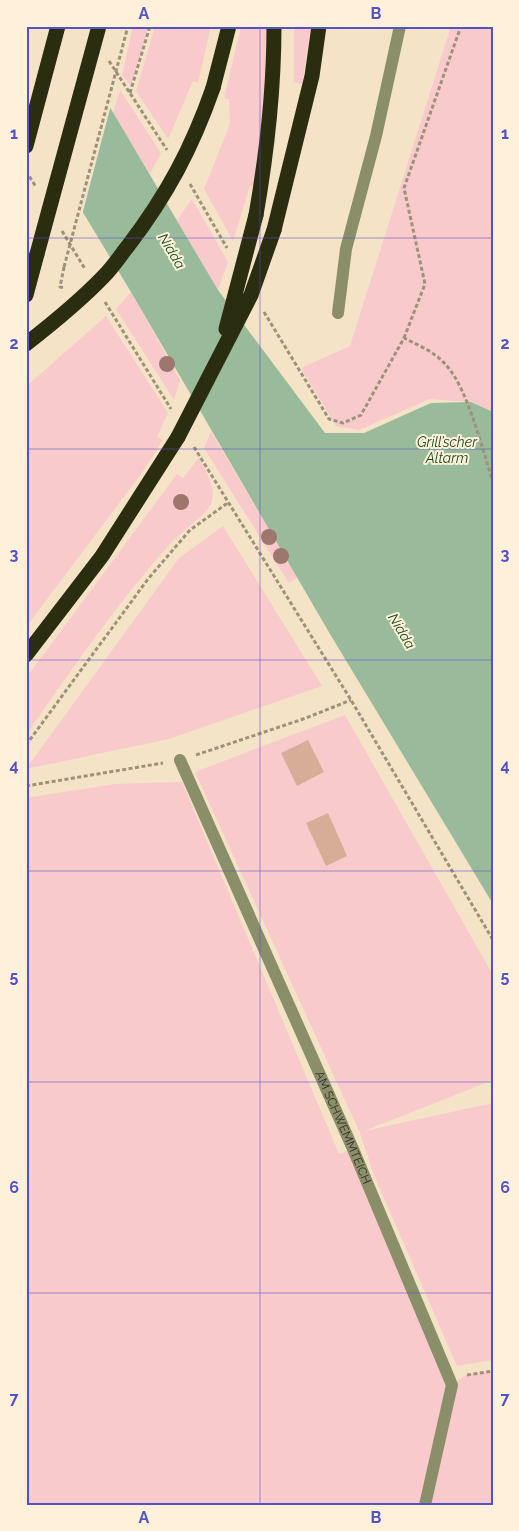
<svg xmlns="http://www.w3.org/2000/svg" width="519" height="1531" font-family="Raleway,sans-serif">
	<rect width="100%" height="100%" fill="#f4e3c6"/>
	<path fill="#f9cacb" d="M133,26h16l-18,60 -9,-11z
		M155,26h56l-13,57 -5,-2 -25,58 -32,-48z
		M241,26h27v61l-12,99h-6l-17,55 -29,-52 26,-65 -1,-24 -5,-2z
		M294,26h17l-9,58 -8,-2z
		M451,26h42v386l-22,-10 -41,-3 -71,31 -23,-4 -35,-58 49,-22z
		M120,90l41,63 -11,21 -37,-61z
		M192,199l36,63 -10,28 -41,-70z
		M131,292l49,88 -6,20 -58,-91z
		M106,316l62,97 -11,24 6,3 -22,34 -115,153v-234l3,-9z
		M211,432l87,145 -9,6 -85,-135z
		M199,458c7,14 18,30 12,46 -2,8 -32,30 -40,39 -54,60 -99,126 -145,192v-57l151,-204 6,4z
		M223,526l99,160 -153,53 -143,30 153,-211z
		M345,715l148,260v105l-129,51 129,-28v257l-36,6 -83,-191 -14,-42 -165,-361z
		M182,782l157,372 14,-5 99,236 14,-10 27,-4v134h-467v-707l88,-14z"/>
	<path fill="#99bb9b" d="M26,26h36l156,264 107,143h39l67,-30 40,-1 22,10v492l-163,-270 -199,-342 -105,-174z"/>
	<path fill="#f4e3c6" d="M26,26h38l47,79 -29,110 -56,-92z"/>
	<path fill="#d8ad97" d="M308,740l16,32 -27,14 -16,-33z
		M328,813l19,43 -21,10 -20,-43z"/>
	<g fill="none" stroke-linecap="round" stroke-linejoin="round">
		<path stroke="#9d917c" stroke-width="3" stroke-dasharray="4 2.5" stroke-linecap="butt" d="M109,61l58,89
			M130,93l20,-67
			M26,171l10,16
			M190,184l37,64
			M62,231l23,38
			M64,267l-4,20 5,1
			M105,302l66,107
			M264,312l65,107 14,4 18,-8 43,-77c14,7 31,14 42,27 22,24 36,84 47,117
			M404,338l21,-54 -21,-96 57,-162
			M194,447l157,253 142,240
			M26,745l122,-166 42,-49 39,-28
			M196,755l110,-37 45,-18
			M26,786l137,-23
			M467,1375l26,-4"/>
		<g stroke="#8a8f69" stroke-width="12">
			<path d="M338,313l8,-64 30,-113 24,-110"/>
			<path id="s1" d="M180,760l173,389 99,236 -27,120"/>
		</g>
		<path stroke="#2a2d0f" stroke-width="15" d="M213,88l16,-62
			M26,146l32,-120
			M256,215c11,-63 18,-125 18,-189
			M274,230l38,-154 7,-50
			M26,295l11,-41
			M26,655l76,-99 76,-119"/>
		<path stroke="#9d917c" stroke-width="3" stroke-dasharray="4 2.5" stroke-linecap="butt" d="M64,267l64,-241"/>
		<path stroke="#2a2d0f" stroke-width="15" d="M37,254l62,-228
			M226,329l30,-114
			M26,344c27,-21 54,-43 78,-68 9,-9 16,-20 24,-30 39,-51 64,-98 85,-158
			M178,437l73,-142 23,-65"/>
	</g>
	<g fill="#9f766d">
		<circle cx="167" cy="364" r="8"/>
		<circle cx="181" cy="502" r="8"/>
		<circle cx="269" cy="537" r="8"/>
		<circle cx="281" cy="556" r="8"/>
	</g>
	<path fill="none" stroke="#5252c9" stroke-width="1" stroke-opacity="0.55" d="M260,26v1479M26,238h467M26,449h467M26,660h467M26,871h467M26,1082h467M26,1293h467"/>
	<g text-anchor="middle" stroke-width="4" stroke-linejoin="round" paint-order="stroke">
		<g font-size="12" fill="#352e23" stroke="#fef0d9">
			<text dy="4" stroke="none"><textPath href="#s1" startOffset="402">AM SCHWEMMTEICH</textPath></text>
		</g>
		<g font-size="14" font-style="italic" fill="#194c21" stroke="#fef0d9">
			<text transform="translate(172 251) rotate(59)" y="5">Nidda</text>
			<text x="447" y="447">Grill’scher<tspan x="447" dy="16">Altarm</tspan></text>
			<text transform="translate(402 631) rotate(59)" y="5">Nidda</text>
		</g>
	</g>
	<rect width="519" height="1531" fill="none" stroke="#fef0d9" stroke-width="55"/>
	<rect x="28" y="28" width="464" height="1476" fill="none" stroke="#5252c9" stroke-width="2"/>
	<g font-size="16" text-anchor="middle" font-weight="bold" fill="#5252c9">
		<text x="144" y="19">A</text>
		<text x="376" y="19">B</text>
		<text x="14" y="139">1</text>
		<text x="505" y="139">1</text>
		<text x="14" y="349">2</text>
		<text x="505" y="349">2</text>
		<text x="14" y="560">3</text>
		<text x="505" y="560">3</text>
		<text x="14" y="771">4</text>
		<text x="505" y="771">4</text>
		<text x="14" y="982">5</text>
		<text x="505" y="982">5</text>
		<text x="14" y="1193">6</text>
		<text x="505" y="1193">6</text>
		<text x="14" y="1404">7</text>
		<text x="505" y="1404">7</text>
		<text x="144" y="1523">A</text>
		<text x="376" y="1523">B</text>
	</g>
</svg>
